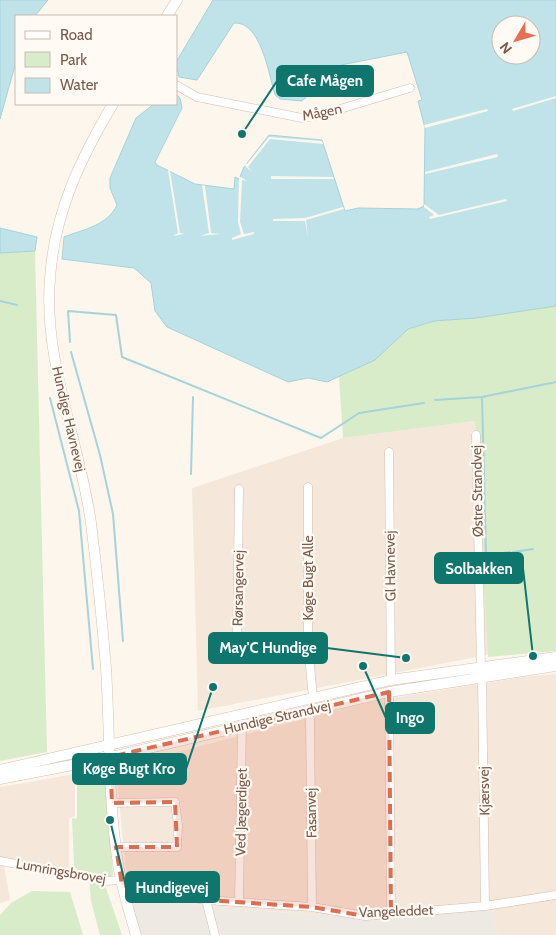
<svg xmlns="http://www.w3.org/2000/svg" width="556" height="935" font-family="Cabin,sans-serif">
	<rect width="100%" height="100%" fill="#fdf6ec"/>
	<path fill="#f5e8da" d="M475,421l22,232 -299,58 -6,-223 151,-50z
		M556,674v261h-59l-5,-26 -98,9 -90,-4 -98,-8 -78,-12 -12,-126 257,-67 157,-25z
		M75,774v42l-6,3v50l-66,-11 7,42 -10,3v-116z"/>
	<path fill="#efe9e4" d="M128,894l78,12 98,8 90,4 98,-9 5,26h-355z"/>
	<path fill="#d8ecc9" d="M35,251l12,501 -47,9v-508z
		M556,306v345l-68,6 -13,-236 -132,17 -4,-61 36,-17 33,-31 26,-8 42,-3z
		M99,770l6,8 8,97 -4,3c-12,-2 -32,-1 -35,-14l-2,-46 5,1v-45z
		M89,878l15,4 18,53h-22l-9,-34z
		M32,891l38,1 13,43h-83v-20l11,-12z"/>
	<path fill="#bfe3e8" stroke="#a5d3da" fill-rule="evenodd" d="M0,0h48l-13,16h-19v46l-16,57z
		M213,0h343v306l-80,12 -42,3 -26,8 -33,31 -48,22 -19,-4 -20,4 -121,-55 -12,-16 -4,-28 -17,-15 -72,-9 2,-22c20,-8 43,-11 53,-32l-7,-17v-10l26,-60 18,-14h22v-10l4,4 2,10 -27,54 2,3 38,19 39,5 1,-12 4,2 5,-12 25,-32 53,5 23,71 13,-3 60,1 6,-3 1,-78 -7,-27 4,-1 -15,-48 -66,13 -39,36 -22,-2 -5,-4c-6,-20 -14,-74 -41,-72l-37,57 -18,-3 -3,-15zM501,25h30v30h-30z
		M0,228l37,9 -2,14 -35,2z"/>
	<path fill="#fdf6ec" d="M556,96v2l-43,13 -1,-2z
		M487,109l1,2 -63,17 -1,-3z
		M269,137l53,4 1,3 -53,-5 -22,28 5,6 -10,-9 2,-2 2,2z
		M497,154l1,3 -73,17v-2z
		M168,170l2,1 10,62 4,1 -11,2 5,-3z
		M239,176l8,5 -5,-1 -2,42 4,12 10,-2v2l-22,6v-2l9,-4 -3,-12z
		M271,176l62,1 1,2h-63z
		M202,185l3,1 6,47 9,1 -20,2 9,-3z
		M506,199l1,2 -77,18 -1,-2 5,-2 -10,-8v-3l15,11z
		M343,207l1,2 -38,11 2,18 -3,-17h-32v-2l32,-1z"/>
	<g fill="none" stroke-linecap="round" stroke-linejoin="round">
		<path stroke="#a5d3da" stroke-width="2" d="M0,301l17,4
			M70,342l-2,-31 48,4 6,42 199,81 38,-25 65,-10
			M71,352l29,103 13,59 10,127
			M482,397l4,158 24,-3
			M50,398l29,113 14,158
			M435,400l47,-3 74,-15
			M191,474l2,-77
			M513,552l20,-3"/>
		<defs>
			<path id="street" d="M176,85l21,12 105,21 18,-3 90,-27
				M476,435l5,232
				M389,452l2,228
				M308,487v158l5,53
				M239,489l-2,150 3,8 15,2 53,-4
				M482,676l3,230
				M389,692l2,221
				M310,719l2,188
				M112,803l63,-1 3,23 -1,22h-61
				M0,861l106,20 15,-1
				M122,885l84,15 106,7 53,9 120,-10 71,-11
				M206,900l9,35
				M239,900l3,-176"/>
			<path id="secondary" d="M167,16l10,-16
				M113,104c-33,55 -59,110 -63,175 -7,83 30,163 41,244 6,48 11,97 15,145 4,65 2,131 12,196 4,24 11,48 18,71
				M0,770l391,-90 165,-23
				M0,779l98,-19 291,-68 167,-26"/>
		</defs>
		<use href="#street" stroke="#d1beb0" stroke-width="9"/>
		<use href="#secondary" stroke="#d6c0b0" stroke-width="11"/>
		<use href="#street" stroke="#fff" stroke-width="8"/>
		<use href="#secondary" stroke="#fff" stroke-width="10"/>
	</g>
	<path fill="#dc6d51" fill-opacity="0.2" stroke="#dc6d51" stroke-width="4" stroke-dasharray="10 6" stroke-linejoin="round" d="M389,692l2,221 -26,3 -53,-9 -106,-7 -84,-15 -6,-38h61l-2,-45 -63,1 -2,-46z"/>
	<g text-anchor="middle" stroke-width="4.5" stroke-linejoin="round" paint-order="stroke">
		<g font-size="14" fill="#7a5c4d" stroke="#fffaf3">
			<text transform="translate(322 112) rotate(-11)" y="5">Mågen</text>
			<text transform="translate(69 419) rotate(77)" y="5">Hundige Havnevej</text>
			<text transform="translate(477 491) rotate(-91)" y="5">Østre Strandvej</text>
			<text transform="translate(390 566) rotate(-91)" y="5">Gl Havnevej</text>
			<text transform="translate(308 578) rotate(-90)" y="5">Køge Bugt Alle</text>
			<text transform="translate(238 588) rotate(-89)" y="5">Rørsangervej</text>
			<text transform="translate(277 717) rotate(-13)" y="5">Hundige Strandvej</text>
			<text transform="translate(484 791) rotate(-91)" y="5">Kjærsvej</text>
			<text transform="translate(241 812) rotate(-89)" y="5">Ved Jægerdiget</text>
			<text transform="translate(311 813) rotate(-91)" y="5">Fasanvej</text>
			<text transform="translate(61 871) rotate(10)" y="5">Lumringsbrovej</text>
			<text transform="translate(396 911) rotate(-2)" y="5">Vangeleddet</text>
		</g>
	</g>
	<path fill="none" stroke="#0f766e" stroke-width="2" d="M242 134L277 81M533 656L523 568M406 658L327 648M363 666L386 718M213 687L186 769M110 820L126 887"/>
	<g fill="#0f766e" stroke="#fffaf3" stroke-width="2">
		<circle cx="242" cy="134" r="5"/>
		<circle cx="533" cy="656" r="5"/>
		<circle cx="406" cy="658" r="5"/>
		<circle cx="363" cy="666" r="5"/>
		<circle cx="213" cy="687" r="5"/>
		<circle cx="110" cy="820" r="5"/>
	</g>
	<g fill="#0f766e" stroke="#0f766e" stroke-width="2">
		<rect x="277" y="66" width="96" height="30" rx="5"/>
		<rect x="435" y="553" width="88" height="30" rx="5"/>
		<rect x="209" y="633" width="118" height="30" rx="5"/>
		<rect x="386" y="703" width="48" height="30" rx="5"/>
		<rect x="73" y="754" width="113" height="30" rx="5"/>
		<rect x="126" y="872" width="93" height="30" rx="5"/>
	</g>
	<g font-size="15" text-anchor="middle" font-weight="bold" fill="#fff">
		<text x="325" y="86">Cafe Mågen</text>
		<text x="479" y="574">Solbakken</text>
		<text x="268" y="653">May'C Hundige</text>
		<text x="410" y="723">Ingo</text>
		<text x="129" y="774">Køge Bugt Kro</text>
		<text x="172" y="893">Hundigevej</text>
	</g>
	<rect x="15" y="15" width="162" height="90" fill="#fffaf3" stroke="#cabbb1"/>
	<rect x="25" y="31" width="25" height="8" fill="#ffffff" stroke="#cabbb1"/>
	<text x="60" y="40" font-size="15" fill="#7a5c4d">Road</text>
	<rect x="25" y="52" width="25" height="15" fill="#d8ecc9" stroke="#cabbb1"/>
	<text x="60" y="65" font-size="15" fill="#7a5c4d">Park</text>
	<rect x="25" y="78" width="25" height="15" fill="#bfe3e8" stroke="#cabbb1"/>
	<text x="60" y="90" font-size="15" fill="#7a5c4d">Water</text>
	<g transform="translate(516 40) rotate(232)"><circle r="24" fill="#fffaf3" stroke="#cabbb1"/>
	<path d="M0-4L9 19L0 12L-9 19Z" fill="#e76f51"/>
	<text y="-8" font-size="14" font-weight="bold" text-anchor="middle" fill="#7a5c4d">N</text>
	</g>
</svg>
